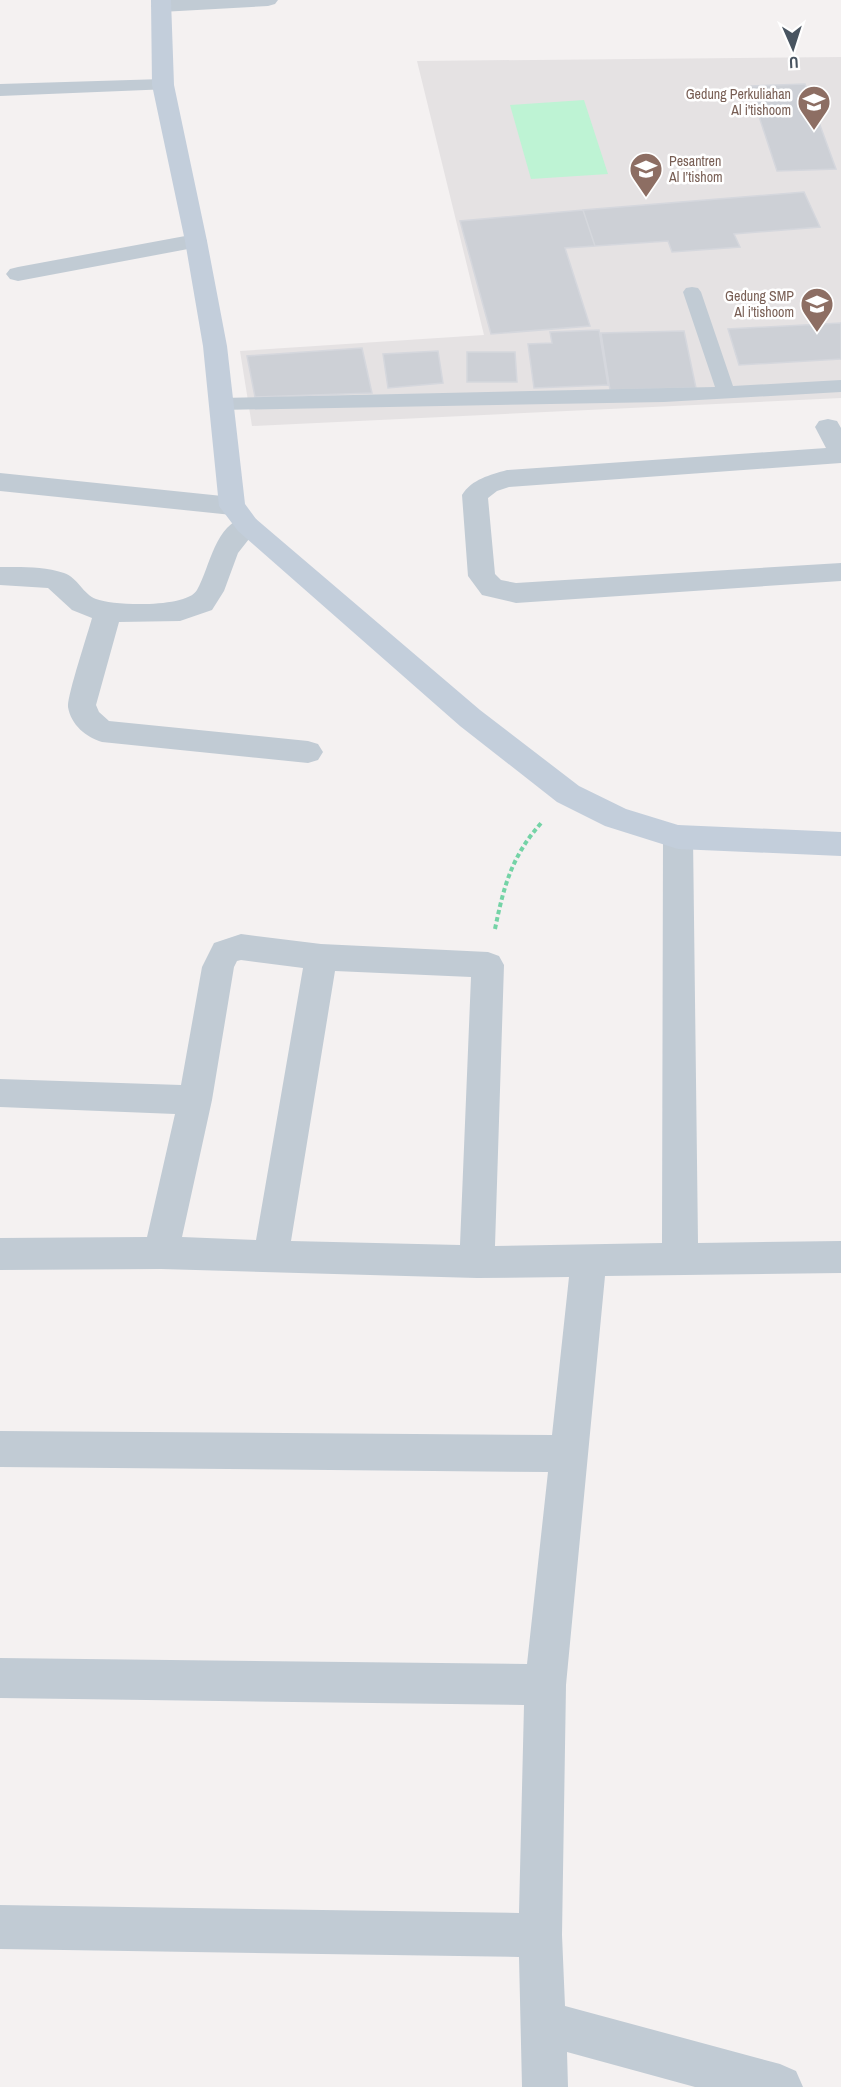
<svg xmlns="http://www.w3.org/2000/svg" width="841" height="2087" font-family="'Archivo Narrow',sans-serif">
	<rect width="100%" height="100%" fill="#f4f1f1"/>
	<path fill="#e5e2e3" d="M841,57v341l-589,28 -12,-75 244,-16 -67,-274z"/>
	<path fill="#bef3d4" d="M584,100l24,74 -77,5 -21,-74z"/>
	<path fill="#cdd0d6" stroke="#d5d7dd" stroke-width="1.5" d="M805,84l31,85 -59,2 -28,-85z
		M804,192l16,35 -86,7 6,13 -68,5 -4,-11 -73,5 -12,-36z
		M583,210l12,36 -30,2 25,78 -99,8 -31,-113z
		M841,323v36l-102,6 -11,-36z
		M599,330l9,55 -74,3 -6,-44 24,-1 -2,-11z
		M684,331l12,57 -86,2 -9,-57z
		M362,348l10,45 -117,4 -8,-41z
		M438,351l5,32 -55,5 -5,-34z
		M467,352h48l2,30h-50z"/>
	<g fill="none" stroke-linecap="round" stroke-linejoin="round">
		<path stroke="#74d3a6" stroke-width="4" stroke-dasharray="4.5 3" stroke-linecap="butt" d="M495,929c9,-44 17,-74 48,-108"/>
		<path fill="#c1cbd4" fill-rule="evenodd" d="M692,287l6,1 3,4 32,94 108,-6v12l-177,10 -443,8 -6,-2 -3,-4 3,-4 6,-2 494,-11 -32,-95 3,-4z"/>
		<path fill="#c1cbd4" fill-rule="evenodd" d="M161,0h117l-3,4 -7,2 -107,6 -7,-2 -3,-4 3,-4z
			M163,79l7,2 4,4 -4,4 -170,7v-12z
			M196,234l8,2 3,5 -3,5 -186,35 -8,-2 -4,-5 4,-5 8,-2z
			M828,419l9,2 4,7v35l-332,24 -12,4 -9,7 7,76 6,6 15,3 325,-20v18l-325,22 -34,-8 -14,-19 -6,-81c10,-16 28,-20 45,-25l319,-22 -11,-21 4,-6z
			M0,473l232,24 9,3 4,6 -4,6 -9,3 -232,-24z
			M247,516l9,3 4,6 -22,28 -14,38 -12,19 -32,11 -61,1 -23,83 3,7 10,9 199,20 10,3 5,8 -5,8 -10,3 -206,-21c-16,-5 -31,-17 -34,-35 -1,-11 20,-74 24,-89l-20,-8 -24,-22 -48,-3v-18c22,0 43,-1 64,6 14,5 19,21 32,26 18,7 91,9 101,-9 14,-25 17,-65 50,-74z
			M678,825l11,4 4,8 5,406 143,-2v32l-236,3 -39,409 -4,250 3,71 215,58 16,7 7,16h-108l-128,-35 1,35h-46l-3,-130 -519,-8v-44l519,8 5,-208 -524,-7v-40l527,6 21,-192 -548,-5v-36l552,4 17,-158 -92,1 -316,-9 -161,1v-32l147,-1 28,-123 -175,-7v-28l181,6 21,-118 12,-24 27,-9 80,10 167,8 11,4 5,9 -9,281 167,-3 1,-406 4,-8zM241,960l62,8 -47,272 -74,-3 30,-137 22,-133 3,-6zM335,971l136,6 -11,268 -169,-4z"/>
		<path fill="#c3cedb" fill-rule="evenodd" d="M151,0h20l3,85 33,156 20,105 18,158 11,15 224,191 99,76 47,23 52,16 163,7v24l-163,-7 -73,-23 -48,-24 -97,-76 -222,-195 -19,-25 -16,-160 -18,-105 -33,-156z"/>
	</g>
	<defs>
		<symbol id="school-pin" viewBox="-11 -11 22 30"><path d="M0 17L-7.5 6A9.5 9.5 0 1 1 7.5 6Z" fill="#8d6e63" stroke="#fff"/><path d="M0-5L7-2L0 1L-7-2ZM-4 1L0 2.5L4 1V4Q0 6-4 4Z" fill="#fff"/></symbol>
	</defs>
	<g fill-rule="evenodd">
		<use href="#school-pin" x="795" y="83" width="38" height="52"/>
		<use href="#school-pin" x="627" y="150" width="38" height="52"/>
		<use href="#school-pin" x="798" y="285" width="38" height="52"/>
	</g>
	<g text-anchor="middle" stroke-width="5" stroke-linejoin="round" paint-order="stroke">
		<g font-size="14" fill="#785e54" stroke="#fff" text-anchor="end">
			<text x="791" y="99">Gedung Perkuliahan<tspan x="791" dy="16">Al i'tishoom</tspan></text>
			<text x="669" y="166" text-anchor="start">Pesantren<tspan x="669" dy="16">Al I’tishom</tspan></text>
			<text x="794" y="301">Gedung SMP<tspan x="794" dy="16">Al i'tishoom</tspan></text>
		</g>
	</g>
	<g transform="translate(793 48) rotate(177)" stroke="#ffffff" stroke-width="4.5" paint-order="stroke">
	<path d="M0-4.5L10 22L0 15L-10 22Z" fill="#485460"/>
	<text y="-9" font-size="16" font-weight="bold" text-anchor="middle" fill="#485460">U</text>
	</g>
</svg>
